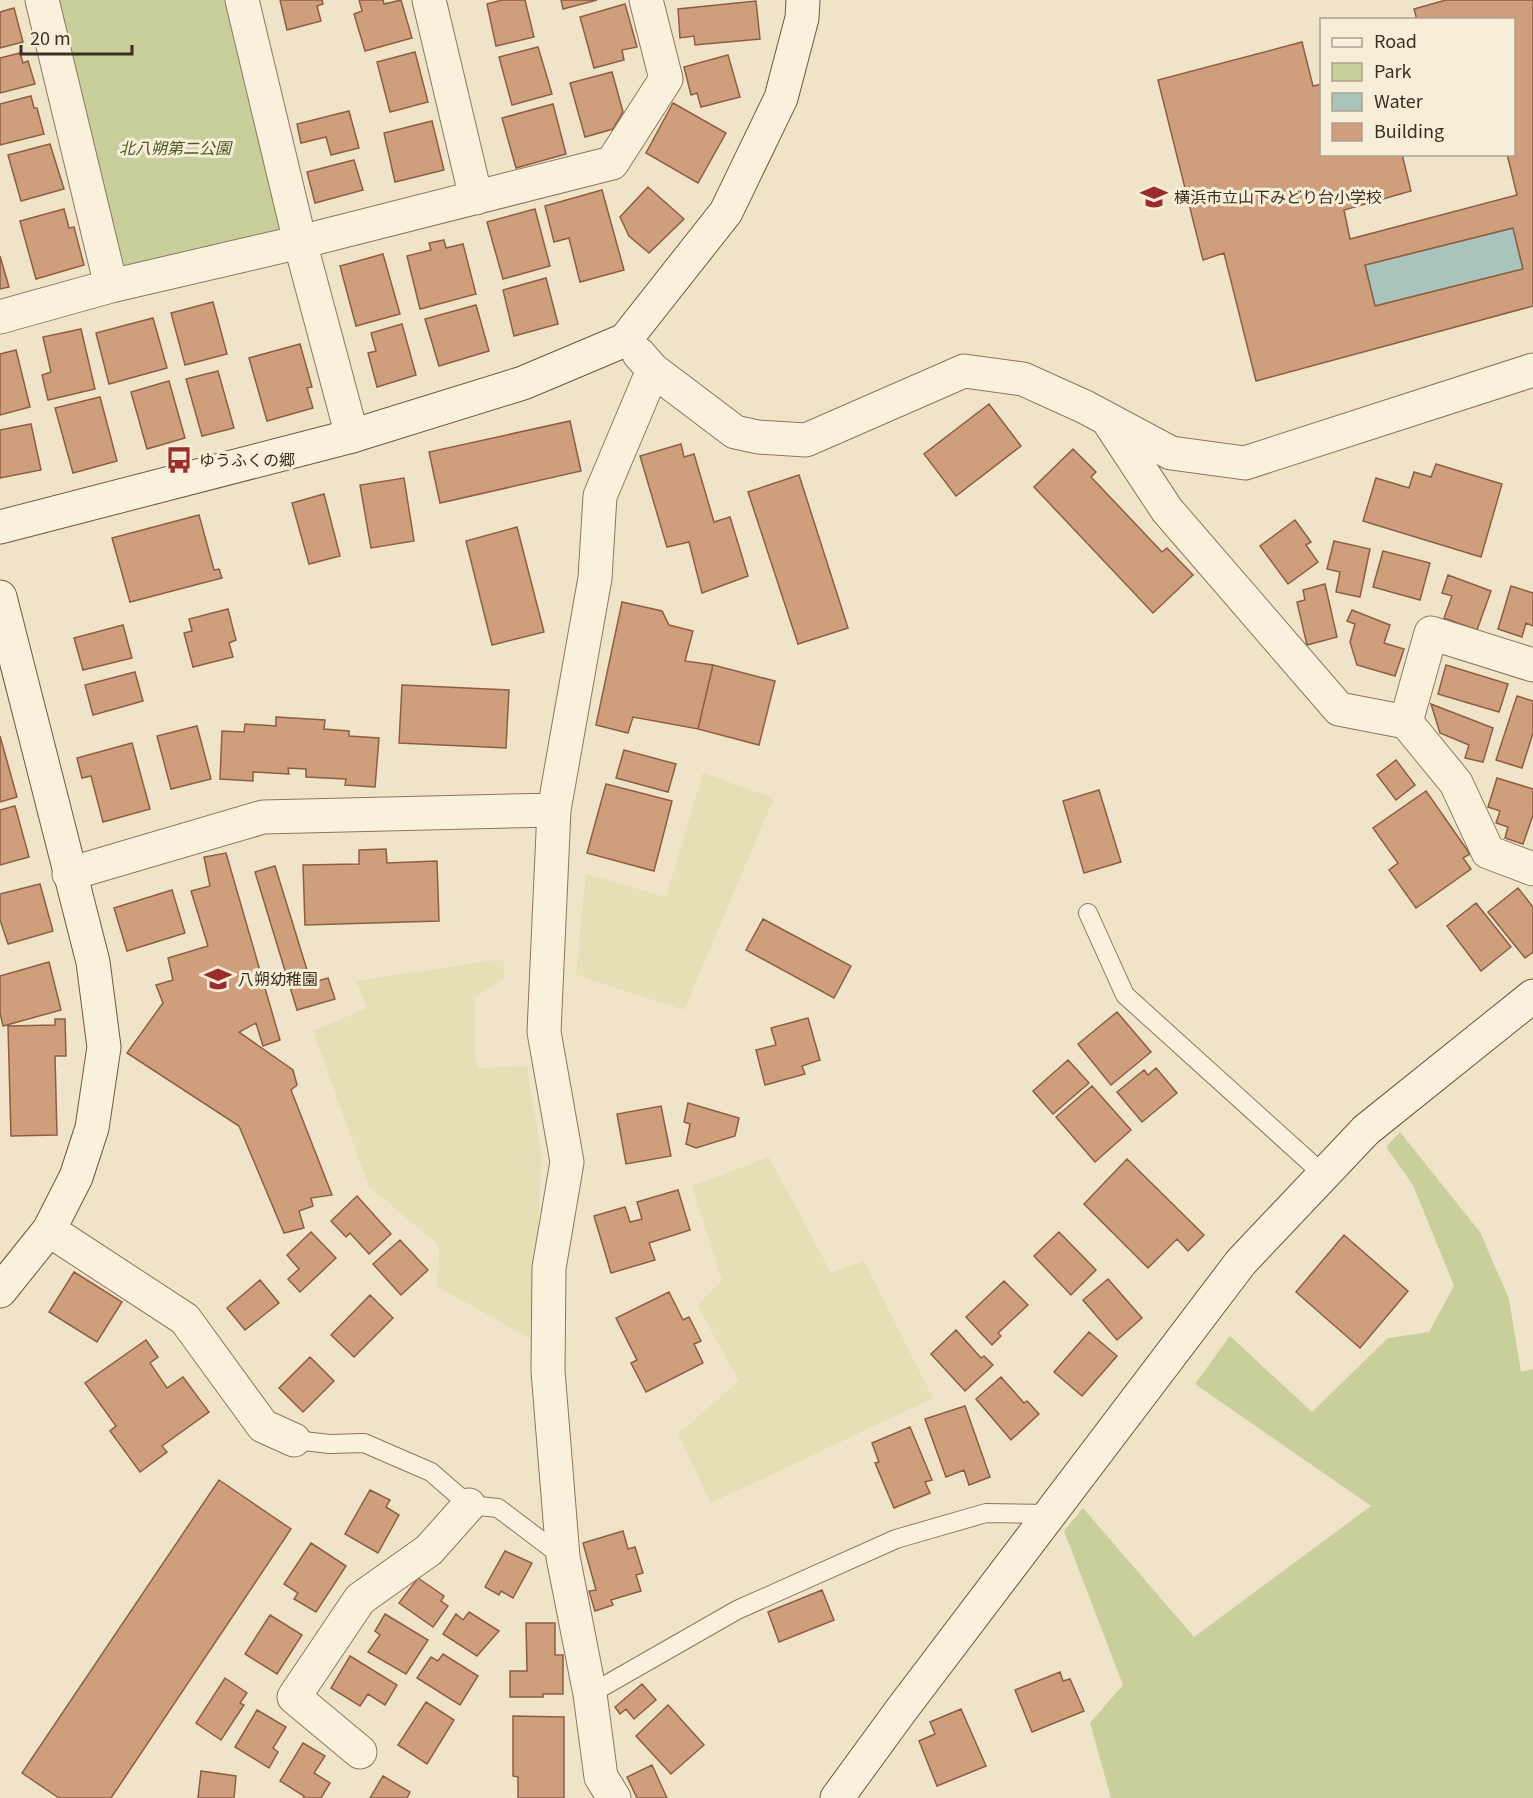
<svg xmlns="http://www.w3.org/2000/svg" width="1533" height="1798" font-family="Georgia,'Noto Sans JP',serif">
	<rect width="100%" height="100%" fill="#f0e4c8"/>
	<path fill="#e6deb5" d="M703,773l71,25 -90,212 -108,-35 10,-101 80,23z
		M503,959l2,19 -31,20v50l4,20 49,-2 15,91 -11,182 -93,-52 1,-42 -70,-58 -56,-156 54,-23 -11,-27z
		M769,1157l62,116 33,-12 69,137 -222,105 -33,-69 61,-53 -42,-76 25,-25 -30,-94z"/>
	<path fill="#c9cf9b" d="M54,0h171l56,233 -163,35z
		M1400,1132l80,100 29,67 12,73 12,-3v429h-422l-21,-75 33,-38 -59,-154 19,-23 111,129 177,-131 -176,-122 35,-48 82,76 76,-74 41,-6 25,-46 -41,-101 -27,-38z"/>
	<path fill="#a9c4bc" stroke="#6f938a" stroke-width="1.5" d="M1513,228l10,41 -148,37 -10,-41z"/>
	<path fill="#cf9f7d" stroke="#8d5f41" stroke-width="1.5" fill-rule="evenodd" d="M280,0h42l1,4 -6,2 4,15 -34,9z
		M359,0h24l1,4 17,-4 11,38 -47,13 -11,-37 8,-3z
		M502,0h23l9,37 -38,9 -9,-42z
		M561,0h36l-34,9z
		M1446,0h87v306l-277,75 -32,-128 -21,7 -45,-180 144,-38 11,44 9,-2v70h80l9,37 -67,19 6,29 167,-44 -10,-41h7v-134h-97l-3,-11zM1513,228l10,41 -148,37 -10,-41z
		M756,1l4,38 -65,6 -1,-9 -14,2 -2,-29z
		M625,4l12,43 -15,3 2,10 -30,8 -14,-51z
		M14,8l9,34 -23,6v-36z
		M538,47l14,47 -40,11 -13,-48z
		M415,52l13,50 -38,10 -13,-50z
		M20,53l3,10 5,-2 7,23 -35,9v-35z
		M728,55l12,42 -39,10 -4,-14 -6,2 -7,-28z
		M612,72l11,40 -10,17 -28,8 -15,-54z
		M31,96l3,12h3l7,26 -44,11v-41z
		M673,103l53,30 -28,50 -52,-30z
		M553,104l13,50 -50,14 -14,-50z
		M349,111l10,37 -28,7 -5,-18 -25,6 -4,-19z
		M432,121l12,49 -49,12 -11,-49z
		M50,144l14,45 -43,12 -13,-46z
		M354,160l9,30 -48,13 -8,-31z
		M648,187l36,32 -35,34 -20,-17 -9,-19z
		M602,190l22,80 -44,12 -11,-44 -15,4 -9,-36z
		M64,209l5,19 5,-1 10,38 -48,14 -16,-58z
		M535,209l15,57 -47,13 -16,-57z
		M444,240l2,8 17,-4 13,50 -56,15 -13,-53 24,-6 -2,-7z
		M383,254l17,60 -44,12 -16,-60z
		M0,256l9,31 -9,2z
		M546,278l12,46 -44,12 -11,-46z
		M213,302l14,52 -42,11 -14,-52z
		M476,305l13,46 -50,15 -14,-47z
		M153,318l14,50 -58,16 -13,-51z
		M402,324l14,51 -39,12 -9,-34 8,-2 -5,-18z
		M81,329l14,60 -47,11 -6,-25 9,-3 -8,-35z
		M300,344l12,43 -5,1 6,20 -46,13 -18,-63z
		M16,350l14,57 -30,8v-61z
		M218,371l16,57 -32,8 -16,-57z
		M169,381l16,57 -38,11 -16,-57z
		M100,397l17,64 -44,12 -18,-65z
		M989,404l32,42 -65,50 -32,-42z
		M570,421l11,50 -141,32 -11,-51z
		M31,424l10,46 -41,8v-48z
		M681,444l3,13 10,-3 20,68 16,-5 18,59 -46,17 -13,-51 -22,5 -27,-91z
		M1073,449l23,23 -5,5 71,75 5,-4 26,27 -40,38 -119,-126z
		M1436,464l66,20 -21,73 -118,-36 13,-43 33,10 5,-16 17,5z
		M799,475l49,153 -50,16 -50,-152z
		M404,478l10,63 -43,7 -11,-63z
		M324,494l16,62 -31,8 -17,-61z
		M199,515l15,55 5,-1 3,9 -92,24 -18,-64z
		M1295,520l16,22 -5,3 12,17 -30,22 -28,-38z
		M517,527l27,105 -52,13 -26,-104z
		M1334,541l36,8 -10,48 -24,-5 4,-20 -13,-3z
		M1383,551l47,12 -10,37 -47,-13z
		M1448,575l43,16 -14,39 -33,-12 8,-22 -10,-3z
		M1325,584l12,53 -30,8 -10,-43 8,-2 -2,-10z
		M1511,586l22,7v33l-7,-3 -4,14 -24,-8z
		M622,602l40,9 7,14 24,6 -8,30 28,4 -15,64 -65,-12 -5,16 -32,-8z
		M228,609l8,31 -7,3 4,14 -40,10 -9,-34 8,-2 -3,-12z
		M1352,610l38,15 -6,18 20,6 -9,27 -38,-11 -7,-23 5,-18 -8,-3z
		M123,625l9,33 -49,12 -9,-32z
		M713,665l62,16 -16,64 -61,-16z
		M1446,665l62,19 -9,28 -61,-18z
		M135,672l8,29 -50,14 -8,-30z
		M402,685l107,5 -3,58 -107,-5z
		M1517,696l16,5v32l-11,35 -26,-8z
		M1431,704l62,24 -10,34 -18,-4 4,-13 -29,-12z
		M276,717l49,3 -1,9 25,2v5l30,2 -4,49 -30,-2 1,-6 -40,-2v-8l-18,-1 1,6 -36,-2v9l-33,-2 2,-48 22,1 1,-8 31,2z
		M197,726l14,53 -40,10 -14,-53z
		M0,736l17,61 -17,5z
		M132,743l18,66 -47,13 -12,-46 -9,2 -5,-20z
		M624,750l52,14 -8,28 -52,-14z
		M1396,760l19,25 -19,15 -19,-25z
		M1497,778l36,11v26l-10,29 -18,-6 3,-11 -12,-4 4,-12 -12,-4z
		M606,784l66,17 -18,70 -67,-18z
		M1099,790l22,72 -37,11 -21,-72z
		M1426,791l44,63 -7,4 8,11 -55,39 -27,-38 9,-7 -25,-35z
		M15,806l14,51 -29,8v-55z
		M386,849l1,14 50,-2 2,60 -134,4 -2,-60 56,-1v-14z
		M226,853l54,187 -17,6 -7,-23 -17,9 54,38 4,15 -6,5 41,105 -21,3 2,8 -14,5 5,17 -20,5 -45,-107 -112,-73 36,-50 -7,-18 17,-5 -5,-22 40,-12 -17,-55 19,-5 -6,-29z
		M275,866l36,117 17,-5 7,21 -38,11 -42,-138z
		M40,884l13,47 -45,13 -8,-24v-26z
		M1518,888l15,19v45l-8,6 -37,-46z
		M172,890l13,43 -58,18 -13,-43z
		M1476,903l35,44 -30,24 -34,-45z
		M763,919l88,47 -17,32 -88,-48z
		M49,962l12,48 -58,16 -3,-13v-37z
		M1117,1012l34,40 -40,33 -33,-41z
		M808,1018l12,42 -18,6 3,8 -40,11 -9,-35 20,-5 -5,-17z
		M55,1019h10l1,37h-11l2,79 -46,1 -3,-110 47,-1z
		M1068,1060l21,23 -36,31 -20,-23z
		M1156,1068l21,25 -35,29 -25,-30 27,-22 4,5z
		M1092,1086l39,44 -36,32 -39,-45z
		M688,1103l51,15 -4,18 -39,12 -10,-4 4,-20 -6,-2z
		M661,1106l10,50 -45,8 -9,-50z
		M1127,1159l77,76 -16,16 -11,-12 -29,29 -64,-64z
		M678,1190l12,40 -41,13 6,17 -44,13 -17,-57 31,-9 5,15 12,-3 -5,-17z
		M357,1196l34,38 -22,20 -19,-21 -4,4 -15,-16z
		M311,1232l25,26 -36,34 -12,-13 11,-10 -12,-14z
		M1059,1232l37,38 -25,25 -37,-39z
		M1344,1235l64,56 -48,57 -64,-56z
		M400,1240l28,30 -27,25 -28,-31z
		M74,1272l48,30 -25,40 -48,-30z
		M1108,1279l34,39 -25,22 -34,-40z
		M260,1280l19,23 -34,27 -18,-22z
		M1004,1281l24,24 -30,28 3,3 -9,9 -26,-28z
		M669,1292l14,28 6,-3 12,24 -7,3 9,19 -57,29 -15,-29 6,-3 -21,-42z
		M370,1295l23,23 -39,39 -23,-22z
		M956,1330l25,28 3,-2 9,9 -28,26 -34,-37z
		M1089,1332l28,24 -35,40 -28,-24z
		M146,1340l12,17 -8,6 17,25 16,-11 26,35 -47,34 5,6 -27,20 -30,-41 6,-5 -31,-43z
		M310,1357l24,24 -31,31 -24,-24z
		M1001,1377l23,26 3,-2 12,13 -28,26 -35,-41z
		M965,1406l25,71 -21,8 -5,-15 -18,7 -21,-58z
		M910,1427l22,53 -7,2 5,11 -36,15 -19,-45 4,-1 -7,-19z
		M219,1480l72,49 -180,269h-52l-37,-25z
		M370,1490l20,10 -4,7 13,8 -21,38 -33,-19z
		M623,1531l5,18 7,-2 8,26 -7,2 5,16 -30,9 2,5 -18,6 -6,-20 7,-1 -13,-47z
		M311,1543l35,23 -30,46 -22,-13 4,-6 -14,-9z
		M505,1551l27,12 -19,35 -12,-7 -2,4 -14,-8z
		M418,1578l26,18 -3,5 7,5 -15,21 -34,-24z
		M822,1590l12,30 -55,22 -11,-30z
		M469,1612l30,19 -22,25 -34,-22 13,-20 7,6z
		M385,1614l43,26 -22,34 -38,-22 12,-17 -5,-4z
		M270,1615l32,20 -25,39 -32,-20z
		M526,1623h29v32h8v39h-20v3h-33v-26h17z
		M443,1654l35,22 -18,29 -43,-27 14,-21 7,4z
		M350,1656l47,29 -12,20 -17,-11 -8,12 -29,-18z
		M1060,1672l3,9 7,-2 14,32 -52,21 -17,-42z
		M225,1678l22,15 -7,10 4,2 -23,35 -25,-17z
		M642,1684l14,16 -22,19 -8,-10 -6,5 -5,-7z
		M426,1702l28,18 -27,44 -29,-19z
		M668,1705l36,40 -33,29 -35,-38z
		M961,1709l25,57 -49,20 -18,-45 16,-7 -5,-12z
		M257,1710l29,17 -13,21 5,4 -9,16 -34,-21z
		M513,1716l51,1v81h-46v-21l-5,-1z
		M303,1743l22,13 -11,17 16,10 -9,15h-18l1,-2 -24,-15z
		M652,1765l15,33h-30l-10,-21z
		M201,1771l35,5 -2,22h-36z
		M383,1776l27,16 -3,6h-37z"/>
	<g fill="none" stroke-linecap="round" stroke-linejoin="round">
		<defs>
			<path id="lane" d="M1088,913l37,82 199,180
				M294,1440l36,4 34,-1 67,29 38,33 29,3 65,49
				M590,1694l147,-84 159,-71 90,-26 64,1"/>
			<path id="street" d="M42,0l69,286
				M242,0l58,242 52,194
				M429,0l47,198
				M0,317l111,-31 189,-44 312,-79 54,-84 -20,-79
				M639,354l14,16 82,62 23,5 48,3 158,-69 59,8 62,28 86,46 74,10 288,-93
				M1109,422l58,88 172,199 67,13 50,61 32,69 45,17
				M1406,722l25,-89 102,32
				M69,874l194,-57 291,-7
				M49,1230l136,89 78,107 31,14
				M360,1752l-66,-55 66,-98 69,-49 40,-45
				M614,1798l-13,-21 -11,-83 -27,-137 -15,-186 1,-103 18,-106 -23,-130 10,-222 41,-232 5,-82 53,-126"/>
			<path id="secondary" d="M0,527l352,-91 171,-53 102,-43 101,-128 55,-114 21,-80 1,-18
				M0,597l93,365 11,85 -12,81 -16,49 -27,53 -49,61
				M837,1798l65,-89 339,-447 125,-132 167,-134"/>
		</defs>
		<use href="#lane" stroke="#8d765c" stroke-width="20"/>
		<use href="#street" stroke="#8d765c" stroke-width="35"/>
		<use href="#secondary" stroke="#6f573f" stroke-width="35"/>
		<use href="#lane" stroke="#faf1dc" stroke-width="18"/>
		<use href="#street" stroke="#faf1dc" stroke-width="33"/>
		<use href="#secondary" stroke="#faf1dc" stroke-width="33"/>
	</g>
	<defs>
		<symbol id="school-bare" viewBox="-9 -9 18 18"><path d="M0-5L7-2L0 1L-7-2ZM-4 1L0 2.5L4 1V4Q0 6-4 4Z" fill="#9e2a2b" stroke="#f7eed8" stroke-width="2.5" paint-order="stroke"/></symbol>
		<symbol id="bus-bare" viewBox="-9 -9 18 18"><path d="M-5-6H5V4H4V6H2V4H-2V6H-4V4H-5ZM-3.5-4V0h7V-4ZM-3.5 1.2v1.5H-2V1.2ZM2 1.2v1.5H3.5V1.2Z" fill="#9e2a2b" stroke="#f7eed8" stroke-width="2.5" paint-order="stroke"/></symbol>
	</defs>
	<g fill-rule="evenodd">
		<use href="#school-bare" x="1135" y="178" width="38" height="38"/>
		<use href="#bus-bare" x="160" y="441" width="38" height="38"/>
		<use href="#school-bare" x="199" y="960" width="38" height="38"/>
	</g>
	<g text-anchor="middle" stroke-width="6" stroke-linejoin="round" paint-order="stroke">
		<g font-size="16" font-style="italic" fill="#4d5a26" stroke="#f7eed8">
			<text x="175" y="154">北八朔第二公園</text>
		</g>
		<g font-size="16" fill="#3d2e20" stroke="#f7eed8" text-anchor="start">
			<text x="1174" y="203">横浜市立山下みどり台小学校</text>
			<text x="199" y="466">ゆうふくの郷</text>
			<text x="238" y="985">八朔幼稚園</text>
		</g>
	</g>
	<rect x="1320" y="18" width="195" height="138" fill="#f7eed8" stroke="#ada18e" stroke-width="1.5"/>
	<rect x="1332" y="38" width="30" height="9" fill="#faf1dc" stroke="#ada18e" stroke-width="1.5"/>
	<text x="1374" y="48" font-size="18" fill="#3d2e20">Road</text>
	<rect x="1332" y="63" width="30" height="18" fill="#c9cf9b" stroke="#ada18e" stroke-width="1.5"/>
	<text x="1374" y="78" font-size="18" fill="#3d2e20">Park</text>
	<rect x="1332" y="93" width="30" height="18" fill="#a9c4bc" stroke="#ada18e" stroke-width="1.5"/>
	<text x="1374" y="108" font-size="18" fill="#3d2e20">Water</text>
	<rect x="1332" y="123" width="30" height="18" fill="#cf9f7d" stroke="#ada18e" stroke-width="1.5"/>
	<text x="1374" y="138" font-size="18" fill="#3d2e20">Building</text>
	<path d="M21 45v9h111v-9" fill="none" stroke="#3d2e20" stroke-width="3"/>
	<text x="30" y="45" font-size="18" fill="#3d2e20" stroke="#f7eed8" stroke-width="4.5" paint-order="stroke">20 m</text>
</svg>
